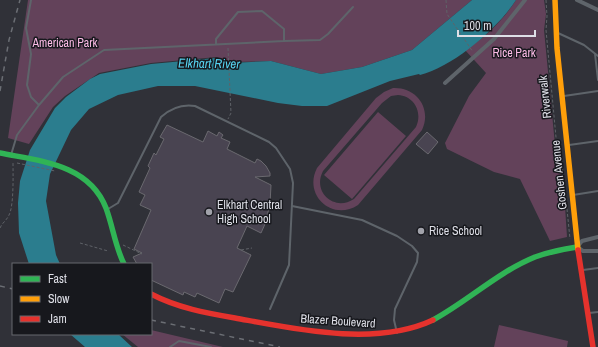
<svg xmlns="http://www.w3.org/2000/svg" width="598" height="347" font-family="'Archivo Narrow',sans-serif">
	<rect width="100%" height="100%" fill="#303138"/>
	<path fill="#63425a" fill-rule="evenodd" d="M28,0h444l-60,50 -50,17 -41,7 -50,-13 -40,1 -14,-5 -66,6 -52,10 -34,23 -12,11 -24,37 -21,-6z
		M516,0h28l2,14 -2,16 11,115 9,46 3,46 -17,4 -30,-62 -26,-7 -47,-23 -2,-6 24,-47 17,-23 -21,-23c21,-13 38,-30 51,-50z
		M393,88c24,-1 39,21 29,42l-64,75c-26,17 -55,-10 -41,-37l59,-70 8,-6zM398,95c16,1 25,17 18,32l-62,72c-20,13 -42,-7 -31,-28l59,-68 9,-7z
		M378,112l28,24 -54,63 -28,-24z
		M499,325l69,16 -1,6h-73z
		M151,330l72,17h-85l-16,-13h29z"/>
	<path fill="#2b7d8e" d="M472,0h44c-19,29 -62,66 -96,75l-1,-1 -29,7 -63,25h-25l-24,-3 -83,-17h-37l-40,9 -29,14 -18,21 -21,44 -4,27 10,54 4,9h-31l-10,-31 -1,-30 2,-22 10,-31 25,-42 11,-11 24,-18 10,-5 51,-10 65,-6 15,5 40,-2 50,13 41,-7 50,-17z
		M70,334h48l14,13h-47z"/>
	<path fill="#494451" stroke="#6a696f" d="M167,125l36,17 5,-11 9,5 2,-4 4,3 -2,3 9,4 -3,7 28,14 2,-4 4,2 5,5 4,7v3l-15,1 16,8 -1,19 -5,20 -4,9 -14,-7 -10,22 14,7 -18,37 -8,-3 -6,14 -22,-10 -2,4 -11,-5 -1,3 -32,-15v-16h-14l-4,-7 9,-4 -8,-4 17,-39 -11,-5 5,-10 -6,-3 11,-24 -2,-2 6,-13 2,2 8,-16 -4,-2z
		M427,132l11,10 -10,12 -12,-10z"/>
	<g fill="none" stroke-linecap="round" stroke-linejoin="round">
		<path stroke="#5f6268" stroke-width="1" stroke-dasharray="3 2" stroke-linecap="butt" d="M446,0l1,14 26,38
			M546,0l1,16 -1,14 11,118 7,30
			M228,48l3,65 -3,6
			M17,163l38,8
			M567,209l3,30
			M0,228c2,-5 7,-8 9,-13 5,-9 4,-41 4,-53
			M80,243l28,8
			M123,245l19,9
			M241,250l11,-2"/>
		<path stroke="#5e646a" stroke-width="2" d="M31,0l-5,28 5,26 -4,31 4,12 8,8
			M558,33l26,12 14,11
			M284,41l36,-1 8,-6 25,-27
			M595,54l3,26
			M564,96l34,-5
			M569,145l29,-4
			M11,155l6,-20 22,-30 24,-28 41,-27 180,-9v-12l-22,-18 -24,1 -22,27v5
			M573,195l25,-4
			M292,206l70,14 35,16 15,10 6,7 -1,9 -22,47 -1,11 3,13
			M108,209l10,-6 43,-86c10,-9 21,-13 34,-11l74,36 7,6 14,21 3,14 -4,82 -19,44
			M583,270l15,-2
			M589,313l9,-1
			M170,347l9,-6 32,6"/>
		<path stroke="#5e646a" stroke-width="4" d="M577,0l21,10
			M445,83l49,-44 31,-39
			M598,237l-16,4 -5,6 6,4h15"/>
		<path stroke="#30b455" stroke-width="5.5" d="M0,153c40,8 89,11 106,55 7,19 9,38 18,56
			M433,320c35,-19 65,-48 102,-63 14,-5 28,-8 42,-10"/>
		<path stroke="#ff9f0a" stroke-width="5.5" d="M555,0l2,48 21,202"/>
		<path stroke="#e5322d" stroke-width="5.5" d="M578,250l15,97
			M151,294c27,14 55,19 84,24 60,11 141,29 198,2"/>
		<path stroke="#6b6e74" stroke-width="1.5" stroke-dasharray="5 5" stroke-linecap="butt" d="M0,91l9,-51 11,-40
			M0,286l13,3
			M151,320l129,27"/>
	</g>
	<g fill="#a1a2aa" stroke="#17181d" stroke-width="1.5">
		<circle cx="209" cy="212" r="4"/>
		<circle cx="421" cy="231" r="4"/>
	</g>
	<g text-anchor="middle" stroke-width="3" stroke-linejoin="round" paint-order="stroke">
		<g font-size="12" fill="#fdbce7" stroke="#17181d">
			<text x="65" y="47">American Park</text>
			<text x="514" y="57">Rice Park</text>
		</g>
		<g font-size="12" fill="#dedfe7" stroke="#17181d">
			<text transform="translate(545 97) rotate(-96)" y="4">Riverwalk</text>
			<text transform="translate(559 175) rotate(-96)" y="4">Goshen Avenue</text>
			<text transform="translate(338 321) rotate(4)" y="4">Blazer Boulevard</text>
		</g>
		<g font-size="12" fill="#dedfe7" stroke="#17181d" text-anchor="start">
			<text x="217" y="209">Elkhart Central<tspan x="217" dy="14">High School</tspan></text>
			<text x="429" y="235">Rice School</text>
		</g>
		<g font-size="13" font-style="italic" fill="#56d3f0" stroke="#17181d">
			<text transform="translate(209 63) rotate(1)" y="5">Elkhart River</text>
		</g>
	</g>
	<rect x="12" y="263" width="140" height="72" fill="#17181d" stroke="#67686e"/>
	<rect x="20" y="276" width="20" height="6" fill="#30b455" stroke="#67686e"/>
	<text x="48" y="283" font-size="12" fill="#dedfe7">Fast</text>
	<rect x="20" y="296" width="20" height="6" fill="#ff9f0a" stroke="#67686e"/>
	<text x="48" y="303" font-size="12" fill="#dedfe7">Slow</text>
	<rect x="20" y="316" width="20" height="6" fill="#e5322d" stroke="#67686e"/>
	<text x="48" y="323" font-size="12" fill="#dedfe7">Jam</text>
	<path d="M458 30v6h77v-6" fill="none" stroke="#dedfe7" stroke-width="2"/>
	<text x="464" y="30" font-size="12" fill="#dedfe7" stroke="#17181d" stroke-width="3" paint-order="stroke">100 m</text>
</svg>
